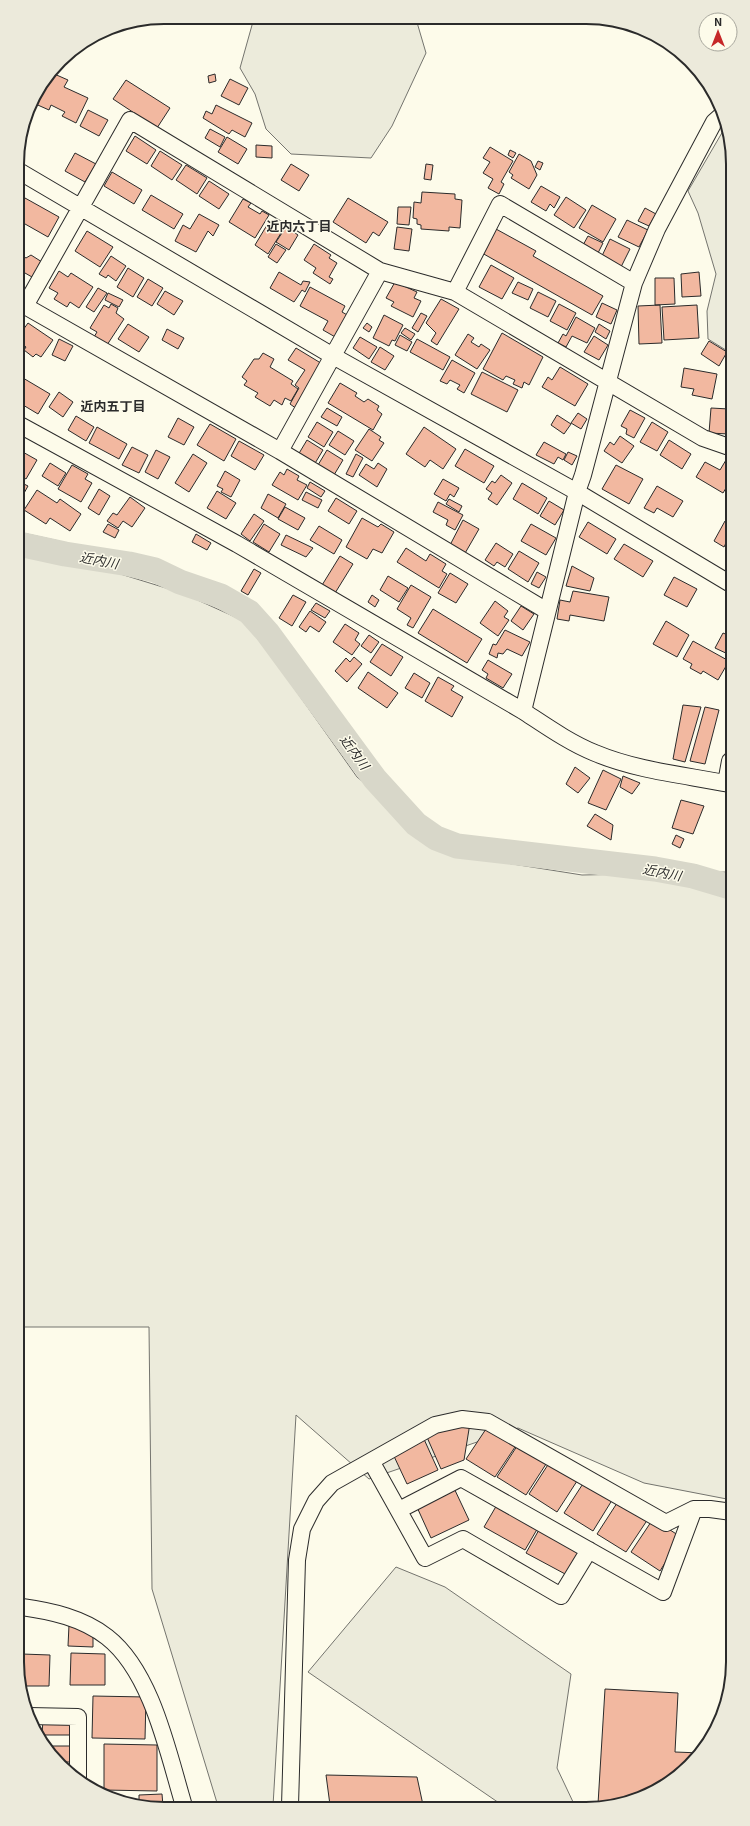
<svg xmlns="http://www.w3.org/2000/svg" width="750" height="1826" font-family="Georgia,'Noto Sans JP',serif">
	<rect width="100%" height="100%" fill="#fdfbea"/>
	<path fill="#ecebdb" stroke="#74746e" d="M254,18l162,1 10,34 -34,73 -21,32 -80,-4 -25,-25 -11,-35 -15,-26z
		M728,127l1,225 -21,-13 -1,-28 9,-37 -18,-61 -10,-22 35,-60z
		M18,532l41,9 55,31 68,21 62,28 33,43 80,113 99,78 126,20 148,-3 2,628 -88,-17 -126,-55 -149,51 -73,-64 -23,391h-55l-66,-217 -3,-262h-128z
		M396,1567l49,20 126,87 -14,94 17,36 -72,1 -194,-133z"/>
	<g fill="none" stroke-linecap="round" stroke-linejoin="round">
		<path stroke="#d8d7c9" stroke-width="25" d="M19,544l46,10 64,10 26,6 25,12 41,14 28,16 18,20 108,147 41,45 20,14 21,8 198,23 38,7 37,11"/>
	</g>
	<path fill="#f2b8a0" stroke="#2b2b2b" d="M52,73l16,7 -4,7 24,11 -12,25 -14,-7 3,-4 -14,-7 -2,5 -18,-8z
		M215,74l1,7 -7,2 -1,-7z
		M230,79l18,9 -9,17 -18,-9z
		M126,80l44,28 -13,20 -44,-29z
		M216,105l36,18 -7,14 -13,-7 -3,4 -26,-16 3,-7 6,3z
		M88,110l20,10 -9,16 -19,-10z
		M210,129l15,8 -5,10 -15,-9z
		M135,136l21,14 -9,14 -21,-13z
		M227,137l20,12 -9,15 -20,-12z
		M256,145l16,1v12l-16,-1z
		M490,147l23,14 -12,21 3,2 -5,10 -11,-6 5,-9 -10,-6 7,-11 -7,-4z
		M510,150l6,3 -3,5 -5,-3z
		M160,151l22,14 -10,15 -21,-14z
		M75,153l21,11 -11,18 -20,-11z
		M519,154l12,7 6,14 -8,14 -18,-11 2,-3 -4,-3z
		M538,161l5,2 -3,7 -5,-3z
		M291,164l18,11 -10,16 -18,-11z
		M426,164l7,1 -2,15 -7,-1z
		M186,165l21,13 -10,16 -21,-14z
		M112,172l30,18 -8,14 -30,-18z
		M209,181l20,13 -10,15 -20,-13z
		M541,186l19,11 -6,11 -4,-4 -4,7 -15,-9z
		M422,192l33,2v5l7,1 -2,28 -11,-1v4l-28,-2v-4l-4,-1v-5l-4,-1 1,-16 7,1z
		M151,195l32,19 -9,15 -32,-19z
		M566,197l20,13 -12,18 -20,-13z
		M25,198l34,19 -11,20 -30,-17v-9z
		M348,198l40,24 -9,14 -6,-4 -7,11 -33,-21z
		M243,199l8,4 -3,4 12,7 2,-3 7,4 -14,23 -26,-16z
		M592,205l24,14 -13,23 -24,-14z
		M398,207h13l-2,18 -12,-1z
		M645,208l11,6 -7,12 -11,-5z
		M199,214l20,11 -6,11 -5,-5 -12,21 -21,-11 8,-16 7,4z
		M627,220l21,10 -9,17 -21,-10z
		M267,225l14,8 -13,21 -13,-9z
		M286,227l12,8 -9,15 -13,-8z
		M397,227l15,2 -3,22 -15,-2z
		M496,229l40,22 -3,5 70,40 -11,19 -110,-62z
		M87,231l26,16 -13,20 -25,-16z
		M588,236l15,7 -6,12 -15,-8z
		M610,239l20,10 -9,18 -20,-9z
		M276,244l10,6 -9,13 -9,-6z
		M314,244l17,11 -2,3 8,5 -8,14 4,2 -3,5 -17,-11 3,-5 -12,-8z
		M18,253l8,5 5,-3 11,7 -10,15 -7,-4 -3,3 -4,-2z
		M111,256l15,10 -10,15 -8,-6 -2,3 -7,-4z
		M491,265l23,13 -12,21 -23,-12z
		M128,268l16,10 -11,19 -16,-10z
		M59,271l9,6 3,-4 22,14 -14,21 -9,-6 -3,5 -13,-8 4,-6 -9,-5z
		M279,272l22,13 2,-4 7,1 -5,10 -3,-2 -8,12 -24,-14z
		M699,272l2,24 -19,1 -1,-23z
		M655,278h19l1,26 -20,1z
		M148,279l15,9 -11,18 -15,-9z
		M395,282l22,10 -3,6 7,3 -8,16 -22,-11 3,-4 -8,-4z
		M518,282l15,7 -5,11 -16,-7z
		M310,287l35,19 -3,6 7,4 -12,22 -14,-8 5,-9 -28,-15z
		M98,288l9,5 -13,19 -8,-5z
		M165,291l18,10 -9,14 -17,-11z
		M538,292l18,9 -8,16 -18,-9z
		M108,293l15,7 -4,7 -14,-7z
		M441,299l18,10 -22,36 -6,-4 5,-8 -10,-10z
		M602,303l15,7 -6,14 -15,-7z
		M111,304l7,4 -2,5 8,6 -17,26 -13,-8 3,-5 -7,-4 14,-23 5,3z
		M559,304l17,9 -9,17 -17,-9z
		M660,305l2,38 -23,1 -1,-38z
		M697,305l2,33 -35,2 -2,-33z
		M421,313l6,3 -9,16 -6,-4z
		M384,315l19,10 -8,16 -3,-1 -3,6 -16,-8z
		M576,317l19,11 -8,15 -15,-7 -6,11 -8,-4 5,-9 3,2z
		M28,323l25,17 -12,17 -5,-3 -3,3 -9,-7 2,-3 -8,-6v-4z
		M367,323l5,4 -3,5 -6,-4z
		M128,324l21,13 -10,15 -21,-13z
		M599,324l11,7 -4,8 -11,-7z
		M405,328l10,6 -4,6 -10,-7z
		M167,329l17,9 -6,11 -16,-9z
		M502,333l41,24 -14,28 -5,-3 -2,6 -9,-4 2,-4 -9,-4 -3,4 -20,-11z
		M468,334l6,4 -3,4 8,5 2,-3 9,6 -13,19 -22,-14z
		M400,335l12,7 -5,9 -12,-6z
		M594,336l14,9 -9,15 -15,-8z
		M360,337l17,10 -8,12 -16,-11z
		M59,339l14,7 -8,15 -13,-6z
		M417,339l33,18 -7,13 -33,-18z
		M709,341l18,11 -8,14 -18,-12z
		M380,347l14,9 -9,14 -14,-8z
		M296,348l28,17 -27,44 -7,-5 9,-16 -4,-3 10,-15 -17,-10z
		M263,353l11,6 -4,8 23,14 -2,3 7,5 -7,12 -6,-3 -3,7 -8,-5 -4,6 -15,-9 3,-4 -14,-8 3,-4 -5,-4 12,-18h5z
		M452,360l23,13 -11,20 -7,-4 3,-4 -10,-5 -3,4 -7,-3z
		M560,367l28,17 -13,22 -33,-19 6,-10 4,3z
		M684,368l33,6 -5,25 -20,-4 2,-6 -13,-2z
		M482,372l36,18 -11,22 -36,-18z
		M18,375l32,19 -12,20 -20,-12z
		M340,383l17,10 -2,3 9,6 4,-3 11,7 -2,4 5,4 -9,16 -45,-27z
		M59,392l14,10 -10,15 -14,-10z
		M327,408l15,9 -5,9 -16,-9z
		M711,408l18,1v25l-20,-1z
		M630,410l15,8 -11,20 -8,-4 1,-5 -6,-3z
		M578,413l9,6 -6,10 -10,-6z
		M557,415l14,9 -7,10 -13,-9z
		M76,416l18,11 -8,14 -18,-11z
		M178,418l16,9 -10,18 -16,-8z
		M317,422l16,10 -9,15 -16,-10z
		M652,422l16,10 -11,19 -17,-9z
		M210,424l26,15 -12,22 -27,-16z
		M97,427l30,17 -8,15 -30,-16z
		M424,427l32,22 -13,20 -13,-9 -5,7 -19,-13z
		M369,429l12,8 -2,3 5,3 -12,18 -17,-11z
		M338,431l16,10 -9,14 -16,-10z
		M620,436l14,10 -12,17 -18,-12 6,-9 4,3z
		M307,440l16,10 -9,15 -16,-10z
		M669,440l22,14 -9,15 -22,-14z
		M239,441l25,14 -9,15 -24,-14z
		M544,442l22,12 -3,6 -5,-3 -4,7 -18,-9z
		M132,447l16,8 -9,18 -17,-8z
		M465,449l29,17 -10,17 -29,-17z
		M156,450l14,7 -12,22 -13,-7z
		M327,450l16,10 -9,15 -16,-10z
		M21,451l16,9 -11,19 -8,-5v-18z
		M568,452l9,4 -5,9 -8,-5z
		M193,454l14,9 -18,29 -14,-9z
		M356,454l7,4 -10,19 -7,-3z
		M726,460l3,2v21l-6,10 -27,-16 9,-15 15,8z
		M50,463l16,10 -8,13 -16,-10z
		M378,463l9,6 -10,18 -18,-12 7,-11 8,5z
		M72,465l16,9 -3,5 7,4 -11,19 -23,-13z
		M616,465l27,14 -14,25 -27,-15z
		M287,469l12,7 -2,4 10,5 -9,15 -26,-15 8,-13 4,3z
		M225,471l15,9 -9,17 -10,-5 2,-3 -6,-3z
		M501,475l11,8 -15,22 -9,-6 4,-6 -6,-4 6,-8 3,2z
		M443,479l16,9 -5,9 -4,-3 -4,7 -12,-7z
		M18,481l10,5 -10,18z
		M310,482l15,9 -4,6 -14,-9z
		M522,483l25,15 -9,16 -25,-15z
		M657,486l26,15 -10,16 -16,-9 -3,5 -10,-5z
		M99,489l11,7 -11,19 -11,-7z
		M37,490l20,13 3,-4 21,15 -11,17 -20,-13 -4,6 -22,-14z
		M217,491l19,12 -10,16 -19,-11z
		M306,492l16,8 -4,8 -16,-8z
		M268,494l18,10 -8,14 -17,-10z
		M130,497l15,11 -13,19 -9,-6 -5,7 -11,-7 6,-8 4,2z
		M336,498l21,13 -8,13 -21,-13z
		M449,499l13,7 -3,6 -13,-8z
		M549,501l15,9 -9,15 -15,-9z
		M438,502l25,13 -8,15 -9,-5 2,-5 -15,-8z
		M285,507l20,11 -7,12 -20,-11z
		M254,514l10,7 -14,20 -9,-7z
		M362,518l16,9 3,-3 13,8 -12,21 -9,-4 -6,10 -21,-12z
		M463,520l16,9 -15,26 -15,-8z
		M725,521l4,3v19l-2,-2 -3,6 -10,-6z
		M588,522l28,17 -9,15 -28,-17z
		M108,524l11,6 -4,8 -12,-6z
		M264,524l16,10 -11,18 -16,-10z
		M531,524l25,14 -10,17 -25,-14z
		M319,526l23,14 -8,14 -24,-14z
		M196,534l15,9 -4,7 -15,-8z
		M286,535l27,13 -7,9 -25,-12z
		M496,543l17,11 -8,13 -8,-5 -3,4 -9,-6z
		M624,544l29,17 -10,16 -29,-18z
		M406,548l20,13 4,-7 16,10 -4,7 5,3 -8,14 -42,-26z
		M519,551l20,12 -11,19 -20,-13z
		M340,556l13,8 -21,34 -13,-8z
		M572,566l22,12 -4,13 -24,-5z
		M254,569l7,4 -13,22 -7,-4z
		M537,572l9,5 -7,11 -8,-4z
		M450,573l18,11 -12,19 -18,-10z
		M388,576l20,12 -9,14 -19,-12z
		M674,577l23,12 -10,18 -23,-12z
		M411,585l20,12 -18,31 -6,-3 4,-7 -14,-9z
		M573,591l36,6 -5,24 -34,-6 -1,6 -12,-2 3,-19 10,2z
		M293,595l13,7 -14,24 -13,-8z
		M372,595l7,5 -4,7 -7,-5z
		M495,601l13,10 -4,6 5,3 -11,16 -18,-13z
		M316,603l14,8 -5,7 -14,-8z
		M521,606l13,8 -11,16 -12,-9z
		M433,609l49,30 -15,24 -49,-30z
		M310,611l16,11 -7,10 -9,-6 -4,6 -7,-5z
		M666,621l23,14 -12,22 -24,-13z
		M345,624l14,9 -4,7 5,4 -8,11 -19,-13z
		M505,630l25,12 -8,14 -15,-7 -4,5 -5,-1 -1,5 -8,-4 4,-10 3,1z
		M723,633l7,3v19l-15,-7z
		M369,635l10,7 -8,11 -10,-7z
		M693,641l36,20 -11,19 -15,-9 -2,3 -11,-6 2,-4 -9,-5z
		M382,644l21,13 -12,19 -21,-14z
		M354,657l8,7 -15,18 -12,-11 11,-13 4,4z
		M488,660l24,14 -9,14 -17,-10 2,-4 -6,-4z
		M368,672l30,21 -11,15 -29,-20z
		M414,673l16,10 -8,15 -17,-10z
		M438,677l16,9 -3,4 12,7 -11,20 -27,-16z
		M683,705l18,2 -16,55 -12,-3z
		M705,707l14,3 -14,54 -15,-3z
		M575,767l15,11 -12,15 -12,-9z
		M603,770l18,9 -15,31 -18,-7z
		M623,776l17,7 -8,11 -12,-7z
		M681,800l23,6 -11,28 -21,-6z
		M595,814l18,11 -2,15 -24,-14z
		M676,835l8,4 -4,9 -8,-4z
		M470,1423l-6,37 -23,9 -15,-34z
		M488,1426l29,18 -22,33 -29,-18z
		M423,1437l15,33 -31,14 -15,-32z
		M519,1443l29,18 -22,34 -29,-18z
		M551,1460l28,18 -22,34 -28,-18z
		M586,1479l28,18 -21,34 -29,-18z
		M453,1486l16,34 -38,18 -15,-33z
		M619,1500l29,19 -22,33 -29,-18z
		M498,1503l41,23 -14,24 -41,-23z
		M653,1519l28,18 -21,34 -29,-19z
		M540,1528l41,23 -14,24 -41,-22z
		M69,1625l24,6v16l-25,-1z
		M71,1653l34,1v31h-35z
		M22,1654l28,1 -1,31h-27z
		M605,1689l73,4 -3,59 26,1 -20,19 -7,-1v7l-7,6 -43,20h-26z
		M93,1696l53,1 -1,42 -53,-1z
		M43,1719h31l-1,16h-31z
		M104,1744l53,1v46l-53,-1z
		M46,1746h30v16h-18z
		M326,1775l91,2 6,28h-93z
		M162,1794l1,12h-24v-11z"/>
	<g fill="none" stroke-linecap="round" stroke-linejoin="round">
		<defs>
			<path id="minor" d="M17,170l316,186 244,136 152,91
				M455,292l45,-88 134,79
				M18,424l219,120 286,167c23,15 47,32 72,42 43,18 90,22 135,31
				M280,451l100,-180
				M547,611l-267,-160 -255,-145 105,-186 250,151 75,21 248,146 26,9
				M523,711l54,-219 6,-17 51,-192 23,-54 57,-107 9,-8
				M726,783l4,-22
				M371,1461l54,97 38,-19 98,57 28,-46
				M399,1510l62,-32 202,114 31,-83
				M22,1607c29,4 61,11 85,30 45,35 61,116 77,169
				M29,1716l49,1v62
				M290,1806l7,-246 5,-31 14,-28 16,-18 103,-58 27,-6 26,3 178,101 28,-14h16l22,3"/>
		</defs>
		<use href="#minor" stroke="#2b2b2b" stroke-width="18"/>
		<use href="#minor" stroke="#fdfbea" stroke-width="16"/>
	</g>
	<g text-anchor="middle" stroke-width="3" stroke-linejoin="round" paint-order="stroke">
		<g font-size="13" font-weight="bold" fill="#2b2b2b" stroke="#fdfbea">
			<text x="299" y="231">近内六丁目</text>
			<text x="113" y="411">近内五丁目</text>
		</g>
		<g font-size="13" font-style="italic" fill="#2b2b2b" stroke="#fdfbea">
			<text transform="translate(99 560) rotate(11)" y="5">近内川</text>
			<text transform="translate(355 752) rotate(54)" y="5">近内川</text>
			<text transform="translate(662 872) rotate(11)" y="5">近内川</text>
		</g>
	</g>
	<path d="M0 0H750V1826H0ZM164 24H586A140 140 0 0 1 726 164V1662A140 140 0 0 1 586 1802H164A140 140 0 0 1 24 1662V164A140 140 0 0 1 164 24Z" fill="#eceadb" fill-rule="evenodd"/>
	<path fill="none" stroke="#2b2b2b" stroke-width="2" d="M164 24H586A140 140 0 0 1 726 164V1662A140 140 0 0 1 586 1802H164A140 140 0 0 1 24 1662V164A140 140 0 0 1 164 24Z"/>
	<g transform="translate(718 32)"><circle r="19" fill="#fdfbea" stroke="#a9a89e"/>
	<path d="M0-3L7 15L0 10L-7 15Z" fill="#c62828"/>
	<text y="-6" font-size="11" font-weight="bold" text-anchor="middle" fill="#2b2b2b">N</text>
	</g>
</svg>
